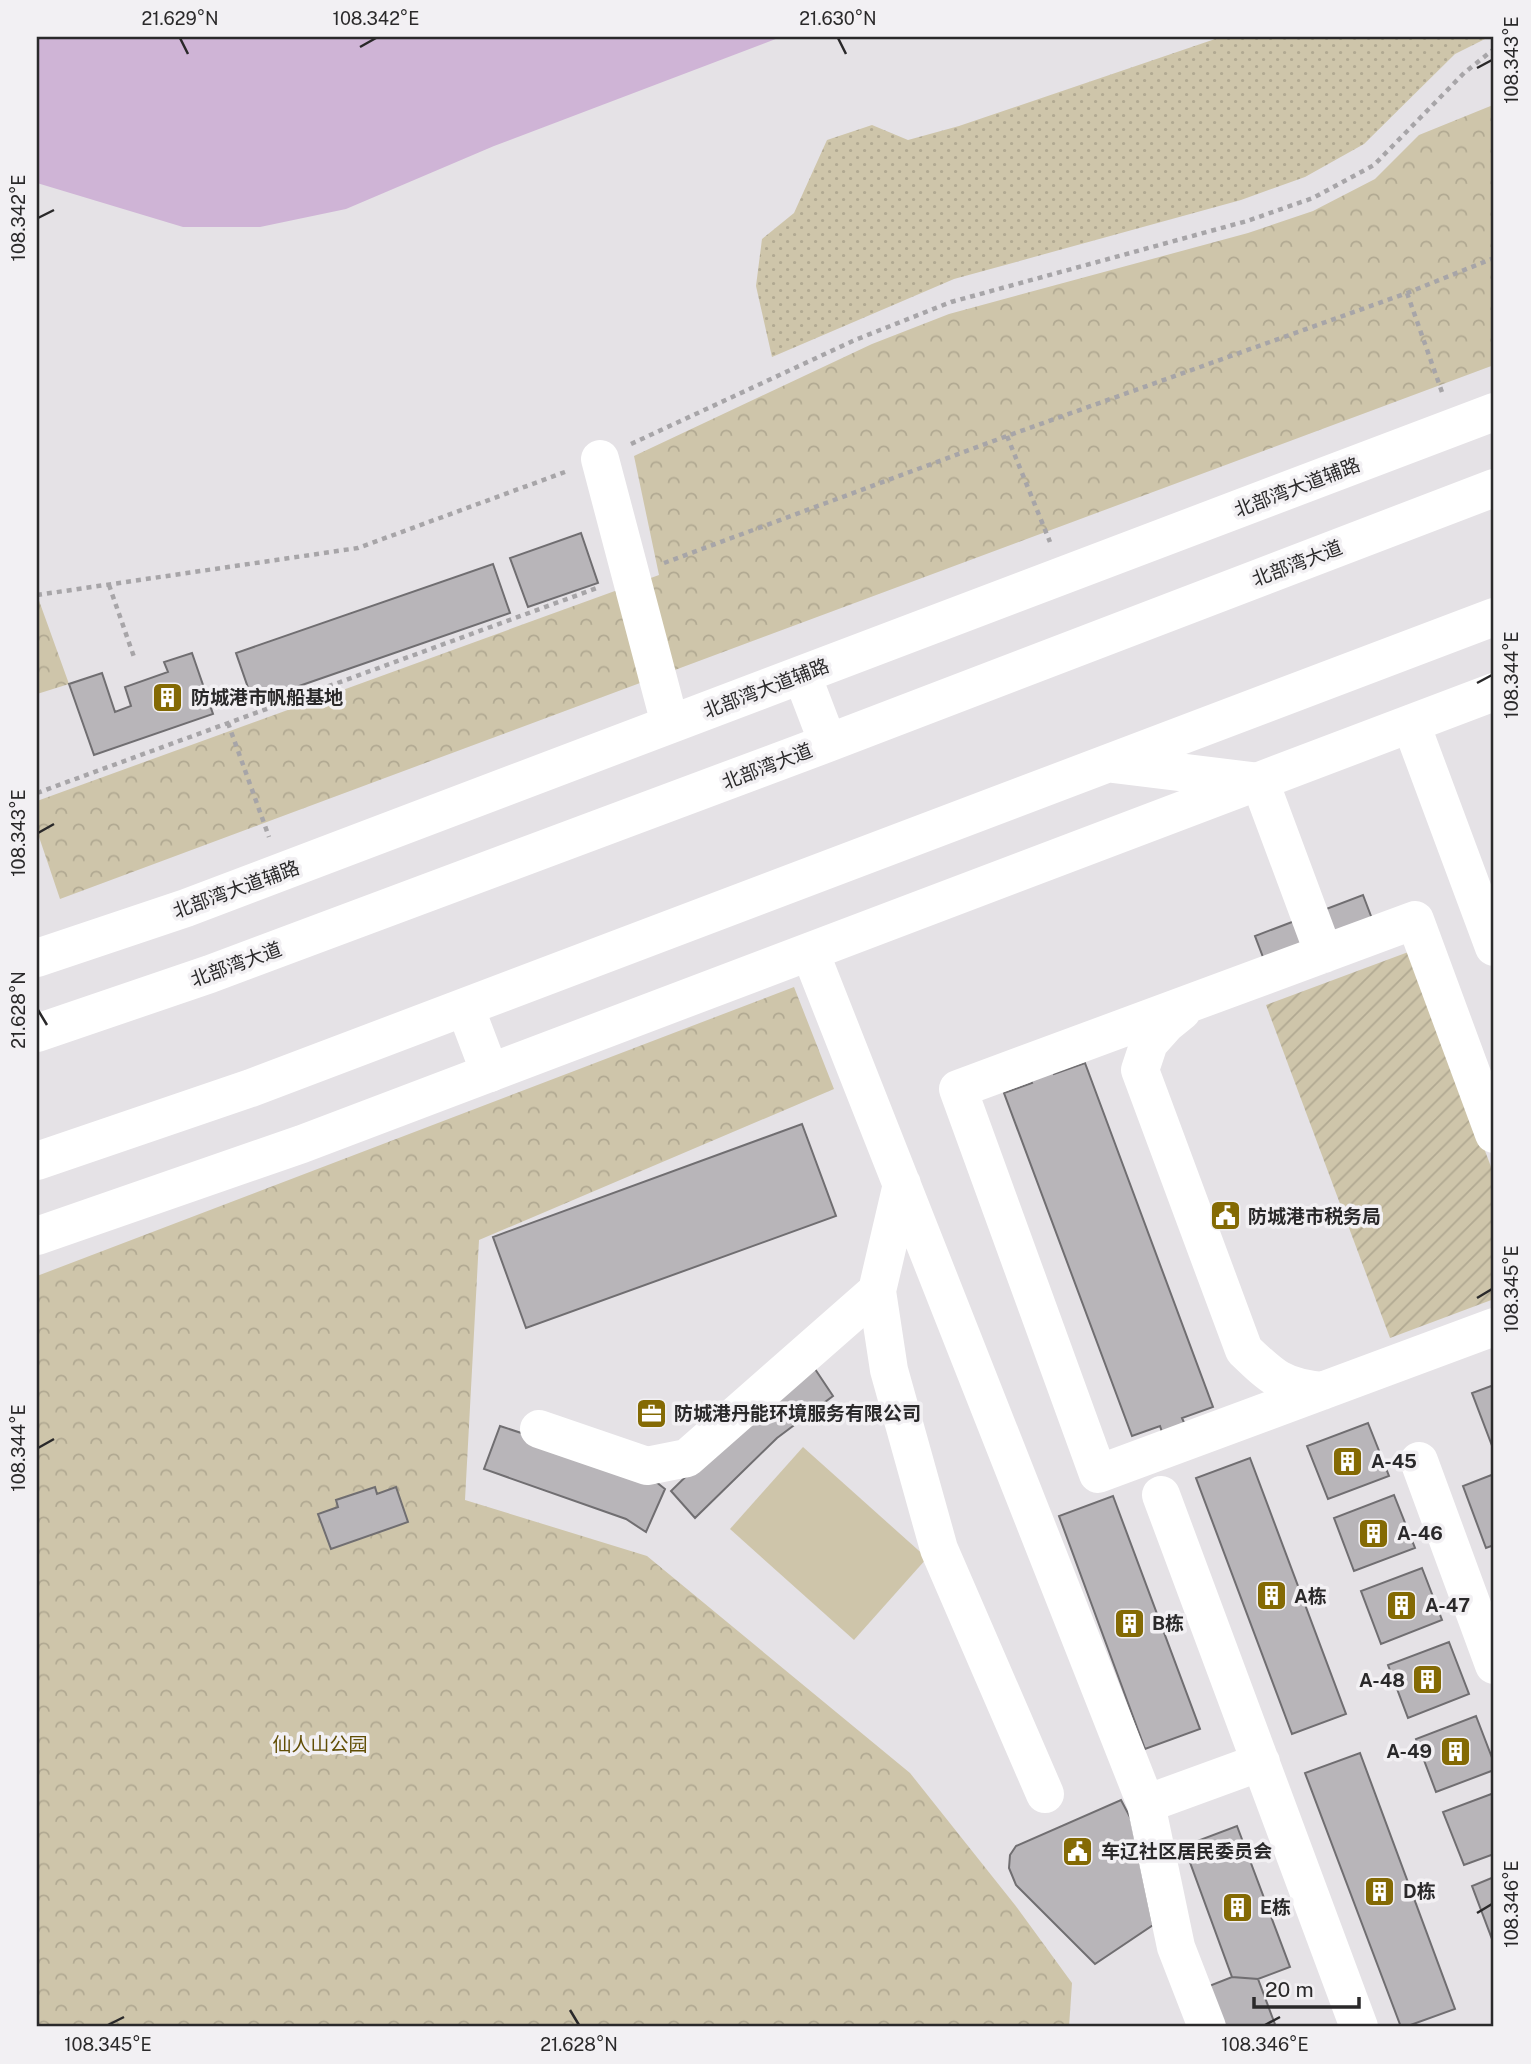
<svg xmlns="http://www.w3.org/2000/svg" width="1531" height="2064" font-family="'Public Sans','Noto Sans SC',sans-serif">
	<defs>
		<pattern id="grass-dots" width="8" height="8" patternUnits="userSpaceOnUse" patternTransform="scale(1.75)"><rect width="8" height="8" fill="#cec5aa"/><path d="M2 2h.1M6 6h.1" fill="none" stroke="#b1a992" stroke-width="1.8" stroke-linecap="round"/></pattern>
		<pattern id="forest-crowns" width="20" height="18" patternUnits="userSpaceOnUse" patternTransform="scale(1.75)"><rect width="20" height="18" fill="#cec5aa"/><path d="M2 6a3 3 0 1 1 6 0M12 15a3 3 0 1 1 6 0" fill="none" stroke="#b1a992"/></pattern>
		<pattern id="garden-furrows" width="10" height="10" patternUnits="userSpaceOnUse" patternTransform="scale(1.75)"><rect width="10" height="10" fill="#cec5aa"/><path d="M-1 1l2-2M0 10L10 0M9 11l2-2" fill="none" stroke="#b1a992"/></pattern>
	</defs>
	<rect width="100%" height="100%" fill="#e5e2e6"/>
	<path fill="url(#grass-dots)" d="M1221,37h268l-34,17 -91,90 -59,33 -64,23 -287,79 -182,78 -16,-71 6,-47 32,-26 33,-73 45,-15 36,15 51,-14z"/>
	<path fill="url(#forest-crowns)" d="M1493,105l1,260 -1434,534 -23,-68v-30l622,-226 -25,-119 238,-112 77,-30 299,-81 65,-22 62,-32 44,-44z
		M37,595l32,89 -32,10z
		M794,987l40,102 -355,151 -14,260 182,56 263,217 105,132 57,78 -3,44h-1032v-751z"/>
	<path fill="#cec5aa" d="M803,1447l124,111 -73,82 -124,-111z"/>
	<path fill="url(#garden-furrows)" d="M1411,951l83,224v124l-104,39 -124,-333z"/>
	<path fill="#cfb4d6" d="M37,37h744l-287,109 -148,63 -86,18h-77l-146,-44z"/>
	<path fill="#b8b5b9" stroke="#706e71" stroke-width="2" d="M581,533l17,50 -70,24 -18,-49z
		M493,564l17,49 -257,89 -17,-49z
		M192,653l21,61 -119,41 -25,-71 33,-11 13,39 16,-6 -6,-19 43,-15 -4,-10z
		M1363,895l11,29 -108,41 -11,-29z
		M1085,1063l128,344 -31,11 4,9 -23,8 -3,-9 -28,10 -128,-343 28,-10 -4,-9 23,-9 3,9z
		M802,1124l34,92 -310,112 -33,-91z
		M813,1366l20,30 -56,42 -82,80 -24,-27 83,-81z
		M1494,1385v66l-22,-58z
		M1368,1423l21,53 -61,23 -21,-53z
		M500,1426l146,48 19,15 -19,43 -20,-13 -142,-50z
		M1250,1458l96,256 -54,20 -96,-256z
		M1494,1474v71l-8,3 -23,-62z
		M375,1487l2,7 19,-7 12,35 -77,27 -13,-35 20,-7 -2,-7z
		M1394,1495l21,53 -61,23 -20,-53z
		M1113,1496l87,233 -55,20 -86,-233z
		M1422,1568l20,52 -61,24 -20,-53z
		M1449,1642l20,52 -61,24 -20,-53z
		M1476,1716l18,47v7l-58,22 -20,-53z
		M1360,1753l95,256 -50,18h-4l-96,-254z
		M1494,1793v61l-30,11 -21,-53z
		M1121,1800l10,19 22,106 -58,39 -79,-79 -7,-17 1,-13 6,-9z
		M1237,1826l53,141 -32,12 -26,-2 -48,-131z
		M1494,1877v61l-2,1 -20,-53z
		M1232,1977l26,2 18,48h-57l-15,-39z"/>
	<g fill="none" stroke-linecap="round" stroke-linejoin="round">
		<path stroke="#a7a5a8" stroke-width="4.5" stroke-dasharray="5 5" stroke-linecap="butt" d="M1407,293l36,102
			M1007,436l43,106
			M631,444l224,-104 96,-38 296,-81 66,-23 61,-33 90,-92 30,-24
			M664,563l343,-127 400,-143 87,-35
			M109,585l25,72
			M37,595l321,-47 207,-76
			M228,723l41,114
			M37,793l560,-205"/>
		<path stroke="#fff" stroke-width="38" d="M600,459l70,265
			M1411,724l83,223
			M1260,782l64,172
			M810,952l336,852 30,143 31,80
			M1182,1011l-16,13 -17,19 -9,27 104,280c28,27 38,37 78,41
			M1494,1134l-79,-214 -457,169 140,385 396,-147
			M902,1184l-25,107 12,79 50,179 106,245
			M539,1429l108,37 40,-8 190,-167
			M1419,1461l75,204
			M1161,1495l198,532
			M1146,1804l115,-42"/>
		<path stroke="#fff" stroke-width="38" d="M37,958l149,-50 1308,-496
			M37,1236l265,-92 1192,-452"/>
		<path stroke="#fff" stroke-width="38" d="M802,675l26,68
			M1113,764l147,18
			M465,1007l25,66
			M37,1033l173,-59 618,-231 666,-255
			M37,1161l214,-73 1243,-471"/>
	</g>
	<path fill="none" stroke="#2a292a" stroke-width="2.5" d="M180,38l8,16M838,38l8,16M360,47l16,-9M1477,68l15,-8M38,218l16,-8M1477,683l15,-8M38,833l16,-9M38,1010l9,15M1477,1298l15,-9M38,1448l16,-9M1477,1913l15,-9M570,2010l9,15M108,2025l16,-8M1265,2025l15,-8"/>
	<defs>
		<symbol id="building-square" viewBox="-11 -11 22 22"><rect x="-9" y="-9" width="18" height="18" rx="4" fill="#846a04" stroke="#f2f0f3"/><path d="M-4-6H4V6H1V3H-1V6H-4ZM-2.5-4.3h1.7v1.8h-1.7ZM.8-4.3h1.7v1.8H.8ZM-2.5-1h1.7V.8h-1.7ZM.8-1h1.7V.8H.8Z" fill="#fff"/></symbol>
		<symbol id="civic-square" viewBox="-11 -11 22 22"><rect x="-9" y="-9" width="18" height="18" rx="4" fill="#846a04" stroke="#f2f0f3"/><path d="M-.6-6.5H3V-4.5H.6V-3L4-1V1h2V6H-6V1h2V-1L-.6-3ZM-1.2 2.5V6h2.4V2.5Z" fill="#fff"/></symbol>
		<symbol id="office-square" viewBox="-11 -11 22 22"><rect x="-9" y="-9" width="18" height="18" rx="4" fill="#846a04" stroke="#f2f0f3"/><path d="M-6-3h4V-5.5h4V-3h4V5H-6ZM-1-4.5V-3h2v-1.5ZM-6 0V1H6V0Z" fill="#fff"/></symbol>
	</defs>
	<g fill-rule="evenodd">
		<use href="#building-square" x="150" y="680" width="35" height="35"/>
		<use href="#civic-square" x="1208" y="1198" width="35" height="35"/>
		<use href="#office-square" x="634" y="1396" width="35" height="35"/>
		<use href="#building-square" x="1330" y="1444" width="35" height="35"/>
		<use href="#building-square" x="1356" y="1516" width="35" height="35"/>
		<use href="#building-square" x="1254" y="1578" width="35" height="35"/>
		<use href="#building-square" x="1384" y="1588" width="35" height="35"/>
		<use href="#building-square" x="1112" y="1606" width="35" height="35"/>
		<use href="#building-square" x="1410" y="1662" width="35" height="35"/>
		<use href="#building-square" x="1438" y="1734" width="35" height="35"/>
		<use href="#civic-square" x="1060" y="1834" width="35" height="35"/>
		<use href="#building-square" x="1362" y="1874" width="35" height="35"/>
		<use href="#building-square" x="1220" y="1890" width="35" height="35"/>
	</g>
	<g text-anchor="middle" stroke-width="7" stroke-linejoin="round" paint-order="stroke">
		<g font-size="19" fill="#2a292a" stroke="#f2f0f3">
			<text transform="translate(1297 487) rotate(-21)" y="7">北部湾大道辅路</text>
			<text transform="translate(1297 563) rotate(-21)" y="7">北部湾大道</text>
			<text transform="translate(766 688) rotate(-21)" y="7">北部湾大道辅路</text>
			<text transform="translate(767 766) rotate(-21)" y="7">北部湾大道</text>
			<text transform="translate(236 889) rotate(-20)" y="7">北部湾大道辅路</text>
			<text transform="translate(236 964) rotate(-20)" y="7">北部湾大道</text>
		</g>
		<g font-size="19" font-weight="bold" fill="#2a292a" stroke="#f2f0f3" text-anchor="start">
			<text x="191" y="704">防城港市帆船基地</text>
			<text x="1248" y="1223">防城港市税务局</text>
			<text x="674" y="1420">防城港丹能环境服务有限公司</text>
			<text x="1371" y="1468">A-45</text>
			<text x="1397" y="1540">A-46</text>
			<text x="1294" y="1603">A栋</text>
			<text x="1425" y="1612">A-47</text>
			<text x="1152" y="1630">B栋</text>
			<text x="1405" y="1687" text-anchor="end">A-48</text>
			<text x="1432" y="1758" text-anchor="end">A-49</text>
			<text x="1101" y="1858">车辽社区居民委员会</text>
			<text x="1403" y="1898">D栋</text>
			<text x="1260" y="1914">E栋</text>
		</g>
		<g font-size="19" fill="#614e05" stroke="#f2f0f3">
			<text x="320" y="1751">仙人山公园</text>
		</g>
	</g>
	<rect width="1531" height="2064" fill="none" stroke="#f2f0f3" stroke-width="77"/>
	<path d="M1254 1997v10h105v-10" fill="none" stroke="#2a292a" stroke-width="3.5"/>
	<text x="1265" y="1997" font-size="21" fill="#2a292a" stroke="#f2f0f3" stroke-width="5" paint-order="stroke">20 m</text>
	<rect x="38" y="38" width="1454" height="1987" fill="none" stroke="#2a292a" stroke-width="2.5"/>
	<g font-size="18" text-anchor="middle" fill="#2a292a">
		<text x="180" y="25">21.629°N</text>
		<text x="376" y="25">108.342°E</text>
		<text x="838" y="25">21.630°N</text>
		<text transform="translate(1512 60) rotate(-90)" y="6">108.343°E</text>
		<text transform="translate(19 218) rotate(-90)" y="6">108.342°E</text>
		<text transform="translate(1512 675) rotate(-90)" y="6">108.344°E</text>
		<text transform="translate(19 833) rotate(-90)" y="6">108.343°E</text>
		<text transform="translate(19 1010) rotate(-90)" y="6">21.628°N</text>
		<text transform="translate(1512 1289) rotate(-90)" y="6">108.345°E</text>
		<text transform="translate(19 1448) rotate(-90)" y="6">108.344°E</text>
		<text transform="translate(1512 1904) rotate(-90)" y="6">108.346°E</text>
		<text x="108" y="2051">108.345°E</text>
		<text x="579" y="2051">21.628°N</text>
		<text x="1265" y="2051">108.346°E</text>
	</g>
</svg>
